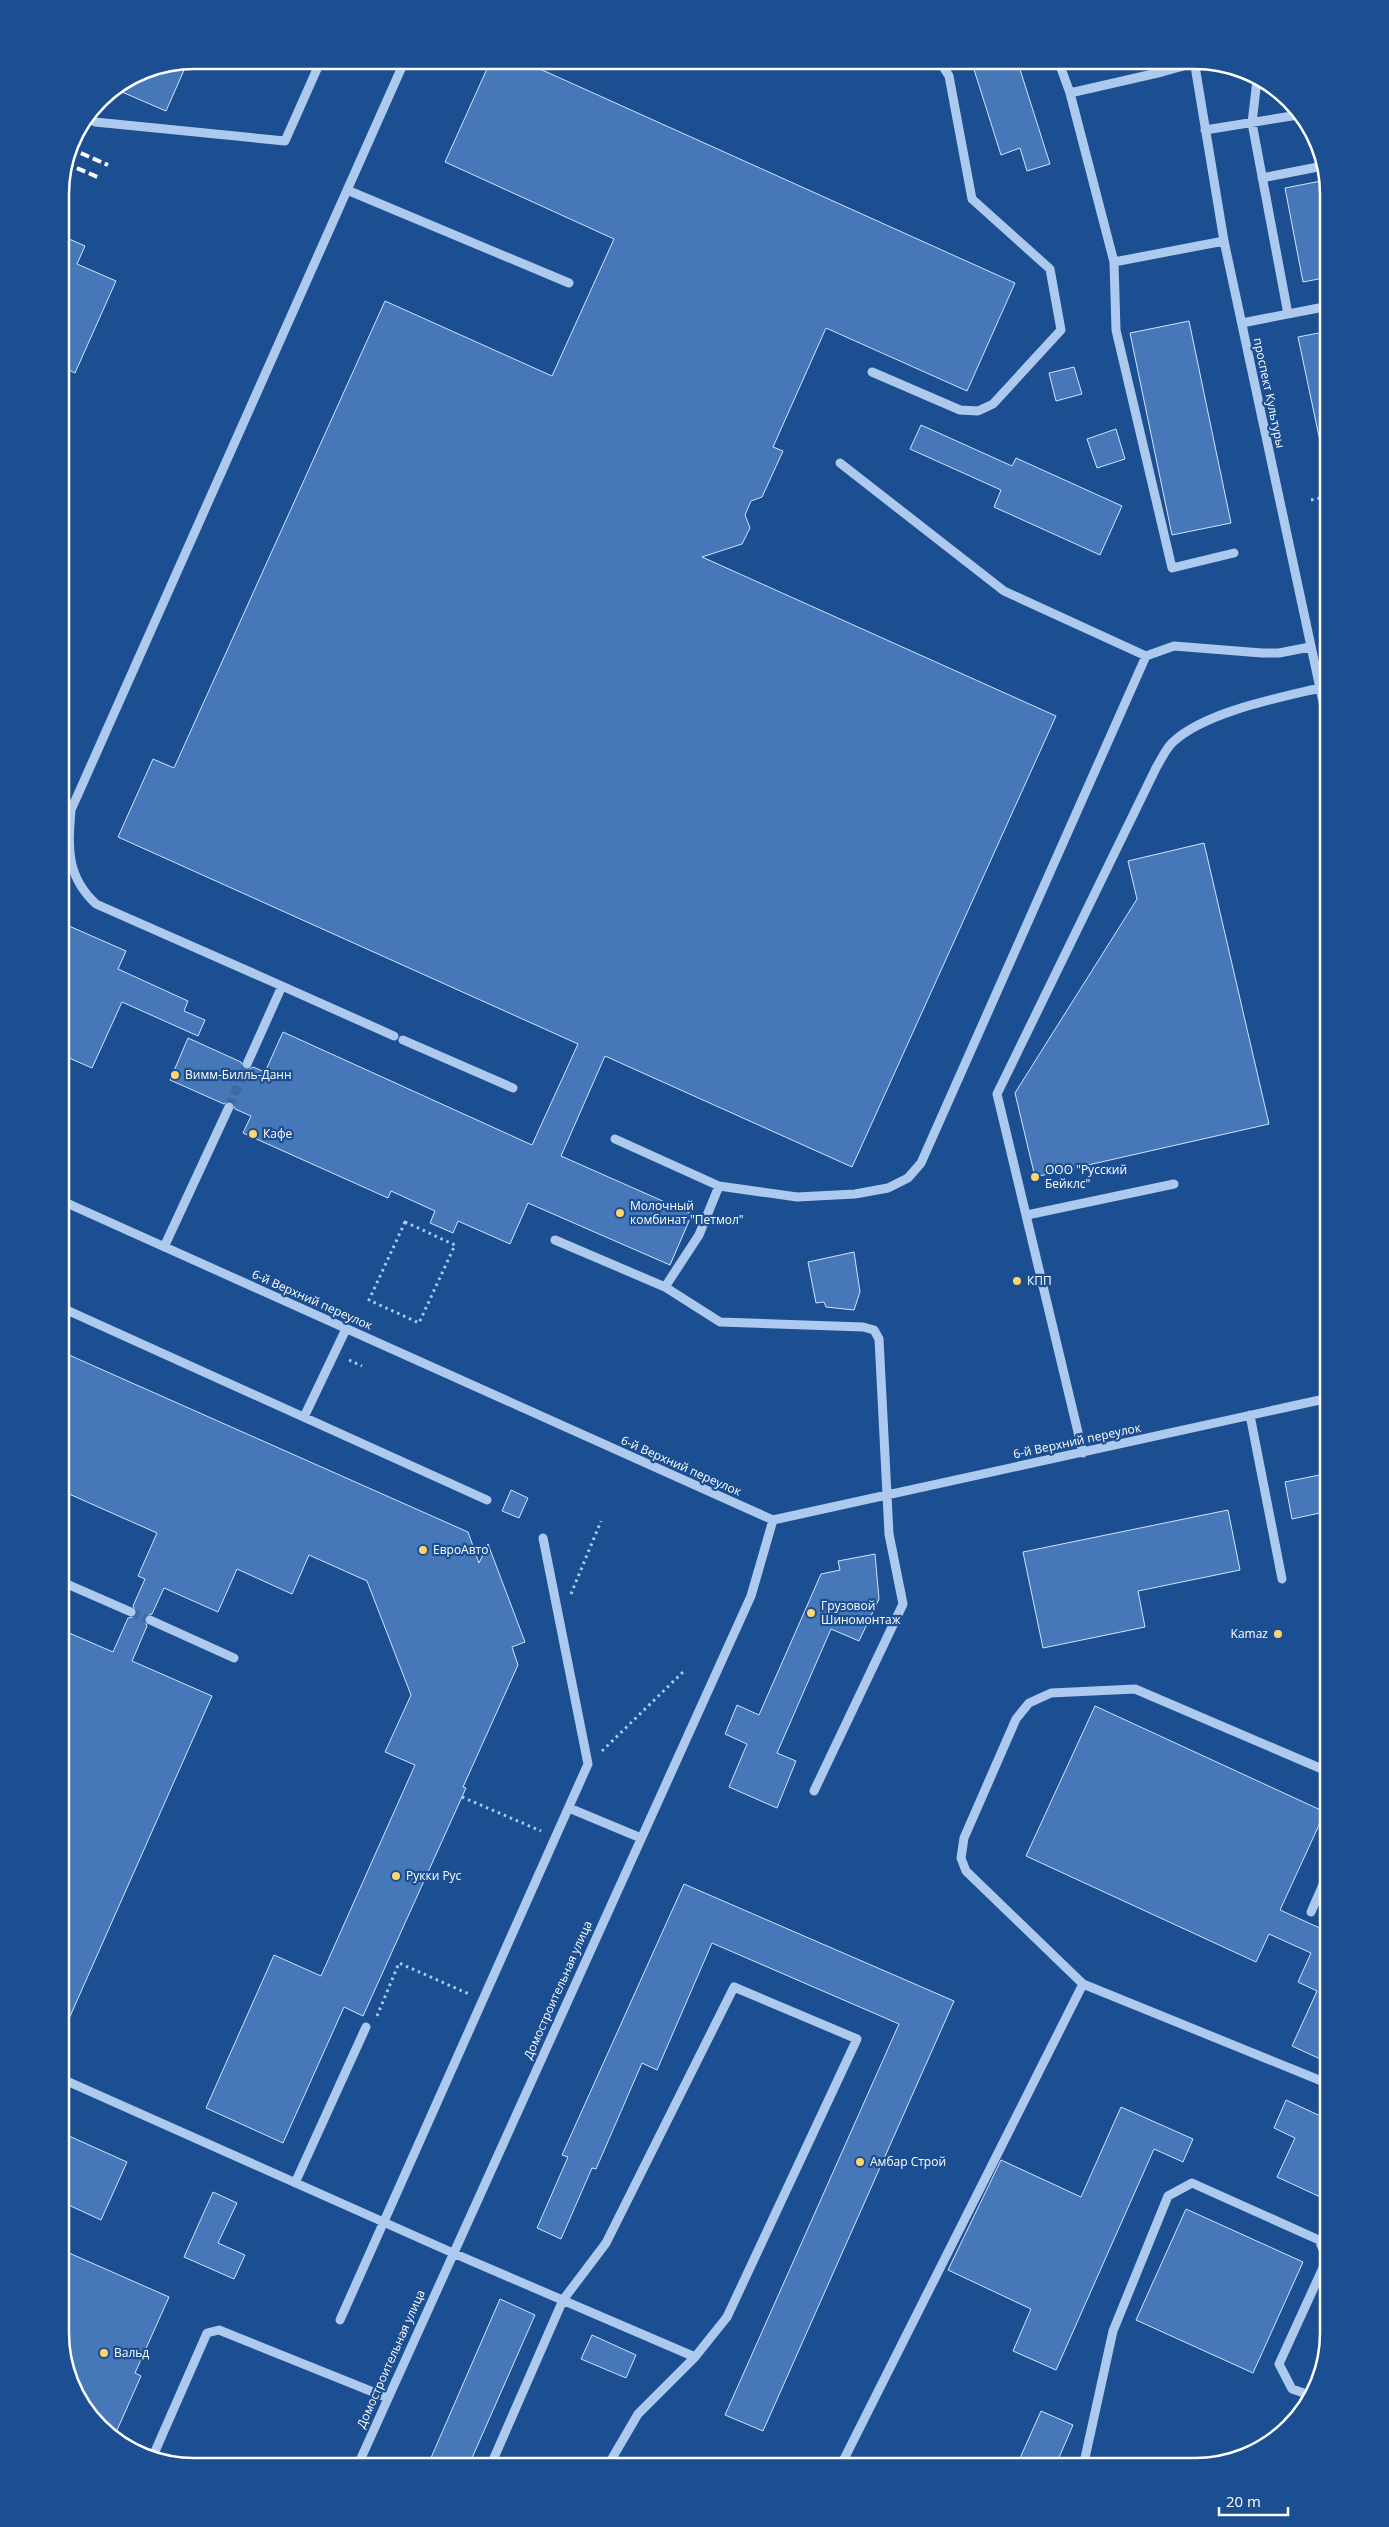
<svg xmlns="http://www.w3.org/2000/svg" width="1389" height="2527" font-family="'Open Sans',sans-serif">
	<rect width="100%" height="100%" fill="#1c4e92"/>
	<path fill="#4577b9" stroke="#d3e4fa" d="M491,60h29l495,223 -48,108 -141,-63 -53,119 10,4 -21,46 -11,4 -6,14 5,13 -8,16 -40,13 354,159 -204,451 -247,-111 -44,100 131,58 -22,51 -142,-62 -18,41 -52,-23 -5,12 -23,-10 5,-12 -44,-20 -3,7 -145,-65 8,-17 -16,-7 -3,-7 -4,-1 -4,3 -54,-24 18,-42 53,24 3,7 4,1 5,-3 12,5 18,-40 249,113 46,-101 -460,-207 35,-78 21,9 211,-467 167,75 62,-137 -169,-77z
		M971,60h46l33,104 -23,7 -7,-23 -19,7z
		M188,61l-22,50 -51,-22 28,-19z
		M1326,180l3,14v83l-26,5 -18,-94z
		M60,235l25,11 -8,18 39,17 -41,92 -15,-7z
		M1189,321l42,202 -59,12 -42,-202z
		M1329,331v114l-8,1 -23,-109z
		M1074,367l8,27 -26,7 -7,-28z
		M921,425l91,41 4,-8 106,48 -22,49 -106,-48 7,-17 -91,-41z
		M1116,429l9,30 -28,9 -10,-29z
		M1204,843l65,281 -234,53 -20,-84 122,-194 -9,-38z
		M60,922l66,29 -8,18 70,32 -4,10 21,9 -7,16 -76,-34 -30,66 -32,-14z
		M854,1252l6,40 -6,18 -28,-3 -2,-5 -8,1 -8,-41z
		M60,1351l408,181 11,31 9,-19 37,98 -13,5 6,18 -55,122 3,1 -103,228 -19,-9 -61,136 -77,-35 68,-153 47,21 94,-211 -30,-13 26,-57 -44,-114 -58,-26 -17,39 -55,-25 -19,43 -54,-24 -12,26 -5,1 -3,3 3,8 -15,35 80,35 -152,343v-410l53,23 15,-34 6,-1 3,-3 -4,-8 12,-27 -7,-3 19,-43 -97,-43z
		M1329,1473v38l-37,8 -7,-37z
		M511,1490l17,8 -9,20 -17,-7z
		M1228,1510l12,60 -102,21 7,36 -102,21 -20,-96z
		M875,1554l4,45 -20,42 -28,-12 -54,124 19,8 -19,47 -48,-21 18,-43 -22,-10 12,-29 22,10 62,-141 19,-4 -2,-9z
		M1095,1706l230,106 -45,98 42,19 7,-15v149l-37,-17 25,-55 -19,-9 13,-29 -42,-19 -13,28 -230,-106z
		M684,1884l270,117 -191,430 -38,-16 174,-391 -187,-81 -55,127 -15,-7 -46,106 -4,-1 -31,71 -24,-11 31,-71 -6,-2z
		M1286,2100l43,20v81l-52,-24 18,-39 -21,-10z
		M1121,2107l72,32 -10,23 -29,-13 -98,221 -43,-19 18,-42 -83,-39 53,-110 80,37z
		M60,2132l67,30 -26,58 -41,-19z
		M213,2192l24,11 -19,40 27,12 -11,24 -50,-22z
		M1186,2209l117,53 -50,111 -117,-53z
		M60,2249l109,48 -34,76 6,3 -27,61 -44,-52 -10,-52z
		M500,2299l35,16 -67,152h-41z
		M592,2335l44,20 -10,23 -45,-19z
		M1041,2411l32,14 -18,42h-39z"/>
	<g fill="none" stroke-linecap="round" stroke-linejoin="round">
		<path stroke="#3e69a2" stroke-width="9" stroke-dasharray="9 4.5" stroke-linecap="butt" d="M229,1107l18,-43
			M131,1612l19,8"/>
		<path stroke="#adc9ee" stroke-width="3" stroke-dasharray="2.5 4" stroke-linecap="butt" d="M1311,500l18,-4
			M405,1222l50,23 -36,78 -50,-23z
			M349,1360l13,6
			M571,1594l30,-73
			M602,1751l82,-80
			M462,1797l79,34
			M377,2016l22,-53 70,31"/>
		<path stroke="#adc9ee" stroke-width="9" d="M1058,60l12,33 92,-21 32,-9
			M1194,60l30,181 105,489
			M1257,80l-5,43 36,191
			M1070,93l44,169 2,68 56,238 62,-15
			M86,118l9,4 190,19 36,-81
			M1205,130l93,-15
			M1262,178l61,-12
			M347,190l222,93
			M1114,262l110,-21
			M1242,323l87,-17
			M872,372l88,38 18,1 15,-7 68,-74 -11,-61 -78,-70 -23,-123 -10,-16
			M1146,656l28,-10 88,7h17l31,-6
			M282,986l-186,-82c-30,-28 -28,-56 -25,-94l334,-750
			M403,1040l110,48
			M247,1064l35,-78 112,50
			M615,1139l104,47 78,11 58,-3 33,-6 20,-10 13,-15 225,-507 -142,-65 -164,-128
			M60,1200l713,320 556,-122
			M1027,1215l147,-31
			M555,1240l110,47 55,35 143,5 11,3 5,9 10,195 14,70 -89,187
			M164,1247l65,-140
			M665,1287l34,-52 20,-49
			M60,1307l427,193
			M1250,1415l32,164
			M304,1417l42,-88
			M1083,1453l-86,-359 159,-326c5,-8 10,-20 17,-26 32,-30 105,-44 147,-54
			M60,1581l71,31
			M150,1620l84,38
			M569,1808l72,30
			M1311,1912l18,-41
			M1083,1984l-117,-113 -5,-13 3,-20 52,-119 13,-16 22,-10 84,-4 194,83
			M60,2078l393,175 242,104
			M295,2183l71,-156
			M340,2320l248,-556 -45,-226
			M153,2456l54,-123 12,-3 169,68
			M357,2467l394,-871 22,-76
			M490,2467l73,-167 43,-57 128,-256 123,52 -130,278 -32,40 -57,57 -31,53
			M840,2467l243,-483 246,100
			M1083,2467l30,-136 55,-135 24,-13 127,57 8,19 -48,105 13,25 18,6"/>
		<path stroke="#fff" stroke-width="4" stroke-dasharray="9 4" stroke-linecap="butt" d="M69,148l39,17
			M65,163l35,15"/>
	</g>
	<g fill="#fed66b" stroke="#1c4e92" stroke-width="2">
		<circle cx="175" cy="1075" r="5"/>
		<circle cx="253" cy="1134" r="5"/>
		<circle cx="1035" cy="1177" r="5"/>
		<circle cx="620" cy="1213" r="5"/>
		<circle cx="1017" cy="1281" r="5"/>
		<circle cx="423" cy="1550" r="5"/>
		<circle cx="811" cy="1613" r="5"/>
		<circle cx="1278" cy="1634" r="5"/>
		<circle cx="396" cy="1876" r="5"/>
		<circle cx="860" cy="2162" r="5"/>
		<circle cx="104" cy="2353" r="5"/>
	</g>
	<g text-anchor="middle" stroke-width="4.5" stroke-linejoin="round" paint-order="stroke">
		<g font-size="12" fill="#fff" stroke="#1c4e92">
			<text transform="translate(1269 393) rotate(78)" y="4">проспект Культуры</text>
			<text transform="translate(312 1300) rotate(24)" y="4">6-й Верхний переулок</text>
			<text transform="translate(1077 1441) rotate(-12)" y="4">6-й Верхний переулок</text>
			<text transform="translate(681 1466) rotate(24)" y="4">6-й Верхний переулок</text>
			<text transform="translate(558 1990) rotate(-66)" y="4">Домостроительная улица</text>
			<text transform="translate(391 2359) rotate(-66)" y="4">Домостроительная улица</text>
		</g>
		<g font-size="12" fill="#fff" stroke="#1c4e92" text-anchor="start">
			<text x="185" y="1079">Вимм-Билль-Данн</text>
			<text x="263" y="1138">Кафе</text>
			<text x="1045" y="1174">ООО "Русский<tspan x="1045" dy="14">Бейклс"</tspan></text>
			<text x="630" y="1210">Молочный<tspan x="630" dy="14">комбинат "Петмол"</tspan></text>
			<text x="1027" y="1285">КПП</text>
			<text x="433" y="1554">ЕвроАвто</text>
			<text x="821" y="1610">Грузовой<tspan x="821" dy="14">Шиномонтаж</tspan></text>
			<text x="1268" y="1638" text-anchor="end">Kamaz</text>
			<text x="406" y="1880">Рукки Рус</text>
			<text x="870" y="2166">Амбар Строй</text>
			<text x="114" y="2357">Вальд</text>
		</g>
	</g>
	<path d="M0 0H1389V2527H0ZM194 69H1195A125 125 0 0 1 1320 194V2333A125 125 0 0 1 1195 2458H194A125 125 0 0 1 69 2333V194A125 125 0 0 1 194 69Z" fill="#1c4e92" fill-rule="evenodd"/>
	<path fill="none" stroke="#fff" stroke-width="2.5" d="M194 69H1195A125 125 0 0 1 1320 194V2333A125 125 0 0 1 1195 2458H194A125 125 0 0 1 69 2333V194A125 125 0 0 1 194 69Z"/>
	<path d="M1219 2507v8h69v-8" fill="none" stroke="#ffffff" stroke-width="2.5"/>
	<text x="1226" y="2507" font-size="15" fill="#ffffff" stroke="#1c4e92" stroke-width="4" paint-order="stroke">20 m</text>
</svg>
